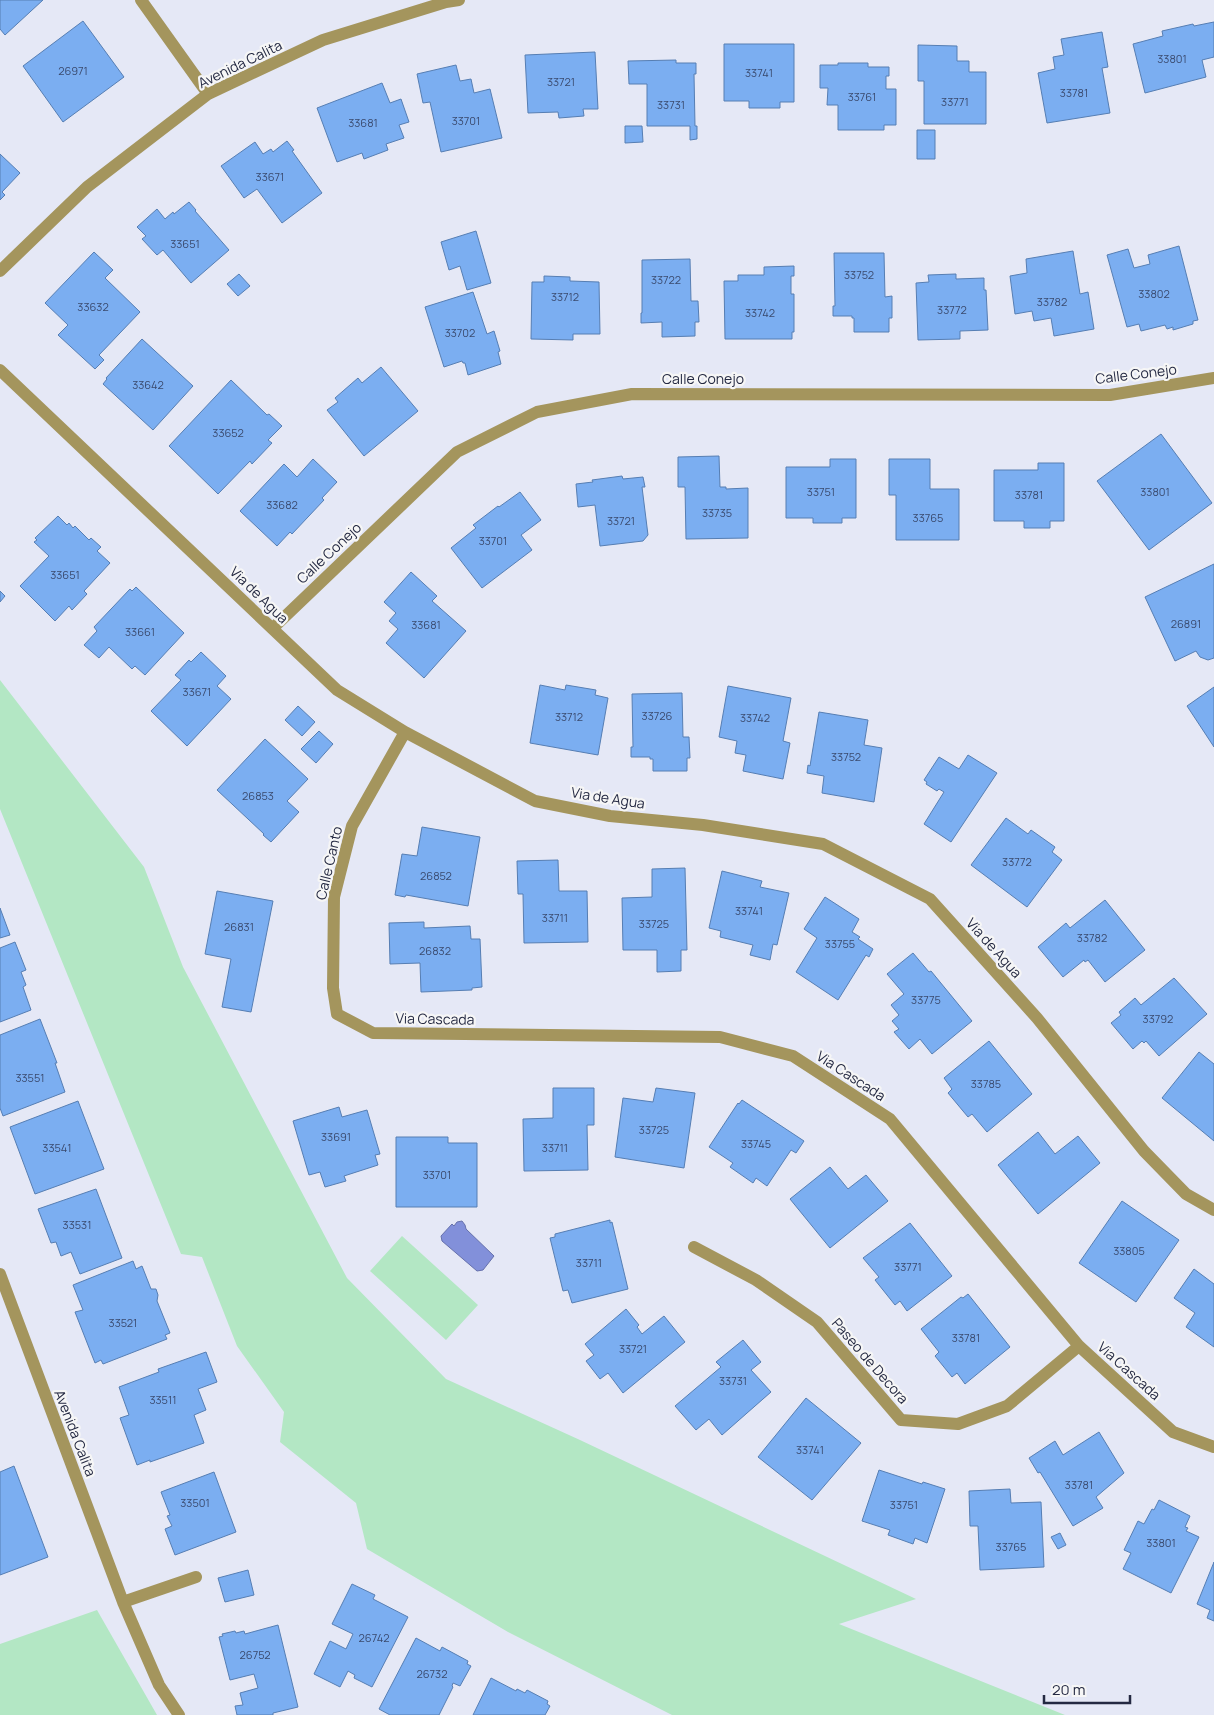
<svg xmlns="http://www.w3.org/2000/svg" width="1214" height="1715" font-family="Manrope,sans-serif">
	<rect width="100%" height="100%" fill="#e5e8f6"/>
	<path fill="#b3e7c4" d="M0,680l144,187 39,100 164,311 99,101 134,61 336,159 -77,25 226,91h-393l-164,-83 -141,-83 -11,-46 -76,-61 4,-30 -47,-66 -35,-89 -21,-3 -181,-445z
		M402,1236l76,69 -32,35 -76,-69z
		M97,1610l60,105h-157v-71z"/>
	<path fill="#8290da" stroke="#6671ac" d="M462,1221l3,4 1,4 28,27 -11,14 -6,1 -35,-30 -1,-5 11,-12 2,2 3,-4z"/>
	<path fill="#7baef1" stroke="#567eb3" d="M0,0h43l-38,35 -5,-6z
		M83,21l41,56 -61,45 -40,-56z
		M1214,22v35l-12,3 4,17 -61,16 -12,-49 30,-8 -1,-5 31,-7 1,2z
		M1102,32l6,35 -6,1 8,45 -63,10 -9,-50 17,-4 -2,-12 11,-2 -3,-16z
		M724,44h70v58h-14v6h-31v-7h-25z
		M918,45l39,1v15h12v11h17v52h-62v-43h-6z
		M595,52l3,57h-15l1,7 -25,2 -1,-6 -30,1 -3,-58z
		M676,60v3h20v11h-2l1,52h2v13l-7,1v-14h-43v-42h-18l-1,-23z
		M838,63h30v4h21v9h-3v13h10v36h-12v5h-46v-25h-11l1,-17h-8v-23h18z
		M456,65l4,16 11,-2 3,14 16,-4 12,49 -61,14 -11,-50 -7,1 -6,-29z
		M382,83l8,20 11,-4 8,23 -10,3 5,13 -18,6 2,6 -24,9 -2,-6 -25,9 -20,-54z
		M625,126h17l1,16 -18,1z
		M917,130h18v29h-18z
		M287,141l7,9 -2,1 30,42 -40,30 -25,-34 -13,9 -23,-32 34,-24 8,12 8,-5 2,3z
		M0,154l20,19 -18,19 3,3 -5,5z
		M189,202l7,8 -1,1 34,39 -38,33 -28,-33 -6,5 -15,-16 4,-3 -9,-9 20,-18 8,10 8,-7 1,2z
		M476,231l15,52 -24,7 -7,-24 -11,4 -8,-28z
		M1179,246l19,74 -5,1v3l-20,6v-3l-6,2 -2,-4 -24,6 -2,-7 -12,3 -20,-72 21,-6 6,19 16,-4 -2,-9z
		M1073,251l7,43 8,-2 6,37 -40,7 -3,-18 -17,3 -2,-10 -17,3 -5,-38 17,-3 -1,-14z
		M94,252l19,18 -8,8 35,34 -41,43 5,5 -9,9 -37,-34 10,-10 -23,-22z
		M834,253h50l1,44 7,-1v22h-3v14h-35v-14h-2v-2h-19v-10h2z
		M690,259l1,42h7l1,21h-4v14l-33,1v-15l-21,1v-10h1v-53z
		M794,266v10h-3v18h3v38h-2v7h-67l-1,-58h14v-6h26v-8z
		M239,274l11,12 -12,10 -11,-12z
		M956,274v5l28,-1v12h2l2,40 -28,1v8l-42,1 -2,-57 13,-1 -1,-7z
		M544,276l26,1v4l29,1 1,52h-27v6l-42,-1 1,-57h12z
		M473,292l14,42 7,-3 6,20 -2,1 3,12 -33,11 -3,-12h-2l-1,-2 -18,6 -19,-60z
		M142,339l51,47 -40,44 -50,-46 4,-5 -1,-1z
		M381,367l37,44 -54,45 -37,-46 11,-8 -3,-4 23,-20 4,5z
		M231,380l36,35 2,-1 13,12 -14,14 4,3 -20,21 -2,-3 -32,33 -49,-48z
		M1161,434l51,69 -63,47 -52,-69z
		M719,456l1,31h6v2l22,-1v50l-62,1 -1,-52h-7v-30z
		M313,459l24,23 -15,16 2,2 -32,34 -2,-2 -13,14 -37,-35 44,-47 13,13z
		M830,459h26v59h-14v5h-29v-5h-27v-51h44z
		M889,459h41v30h29v51h-63v-45h-7z
		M1038,463h26v58h-14v7h-26v-7h-30v-51h44z
		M622,476l1,3 20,-2 2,10h-3l6,48 -5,6 -43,5 -5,-41 -17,2 -2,-23 17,-2 -1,-2z
		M520,492l21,28 -20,15 11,15 -50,38 -31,-40 25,-20 -3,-3 25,-19 1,1z
		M58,516l9,9 2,-2 4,5 2,-2 14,14 2,-2 10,9 -4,4 13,12 -26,28 3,3 -15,16 -3,-4 -14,15 -35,-35 29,-30 -15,-14 3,-2 -2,-2z
		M1214,564v94l-6,2 -8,-3 -4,-6 -21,10 -30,-64z
		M411,572l26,24 -5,5 34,30 -42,47 -38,-35 12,-14 -9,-8 7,-8 -12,-11z
		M136,587l48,46 -39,42 -10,-9 -3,3 -23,-22 -10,11 -15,-13 13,-14 -3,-4 36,-38 2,2z
		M0,591l5,5 -5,6z
		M201,652l25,24 -9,10 14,13 -44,47 -36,-35 30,-31 -6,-5 14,-15 2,2z
		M540,685l25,5 1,-5 30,5 -1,5 13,3 -10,57 -68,-12z
		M728,686l63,12 -8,43 7,2 -7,36 -40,-8 3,-16 -11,-2 2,-12 -18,-4z
		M1214,687v60l-27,-41z
		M682,693l1,44h6l1,21h-3v13h-34v-12h-3v-2h-19v-10h2l-1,-53z
		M298,706l17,16 -13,14 -17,-16z
		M819,712l49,8 -4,25 18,3 -8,54 -52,-9 2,-17 -17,-3 1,-8 2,1z
		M319,731l14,13 -17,19 -15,-14z
		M265,739l43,40 -21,22 12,11 -28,30 -8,-7 1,-1 -47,-44z
		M968,755l29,18 -46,69 -27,-18 20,-32 -5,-3 -2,2 -11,-7 1,-2 -3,-2 15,-23 20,12z
		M1006,818l22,16 3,-4 24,17 -3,5 10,8 -35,47 -56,-42z
		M422,827l58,10 -12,69 -62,-11 -1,2 -10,-2 7,-41 15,2z
		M558,860l1,31h28l1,51 -64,1 -1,-49h-5l-1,-33z
		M685,868l2,82h-6v21l-24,1v-22h-34l-1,-52 30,-1v-28z
		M722,871l40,10 -2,6 29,6 -12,52 -4,-1 -3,16 -20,-5 3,-10 -33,-8 1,-6 -12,-3z
		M217,891l56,10 -22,111 -29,-5 9,-48 -26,-5z
		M825,897l34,22 -7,13 8,5 -2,2 15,10 -4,8 -3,-2 -28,45 -42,-28 21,-34 -13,-9z
		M1105,900l40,50 -40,32 -17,-22 -3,2 -1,-2 -21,17 -25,-30 28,-24 4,5z
		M0,908l10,27 -10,3z
		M424,922v6l46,-2 1,13h9l2,48 -10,1v2l-51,2 -1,-29 -30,1 -1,-41z
		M15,942l11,28 -5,2 5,13 -3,2 8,23 -31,12v-74z
		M913,953l16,19 2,-1 41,50 -40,33 -12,-15 -11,10 -15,-17 5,-3 -7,-8 7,-6 -8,-10 13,-11 -17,-20z
		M1174,978l33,36 -48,42 -13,-15 -2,2 -2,-2 -9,8 -22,-26 10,-8 -2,-3 16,-14 6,7z
		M40,1019l17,44h-2l10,29 -62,24 -3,-8v-73z
		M989,1041l43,53 -45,38 -15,-18 -4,3 -20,-24 4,-4 -8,-11z
		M1199,1052l15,12v77l-52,-43z
		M553,1088h41v37h-7l1,45 -64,1 -1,-52 30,-1z
		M656,1088l39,5 -11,75 -69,-11 8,-59 30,4z
		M742,1100l62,41 -8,12 -5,-3 -24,36 -11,-8 -3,5 -23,-16 3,-4 -24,-16 29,-44 1,1z
		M78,1101l26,68 -69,25 -25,-67z
		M339,1107l3,10 25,-7 13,44 -5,1 3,10 -34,11 2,5 -21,6 -5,-15 -11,3 -16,-54z
		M1038,1132l17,22 23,-18 22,27 -62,51 -40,-49z
		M396,1137h52v6h29v64h-81z
		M830,1167l18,22 18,-14 22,26 -58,47 -40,-49z
		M96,1189l26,69 -42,16 -9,-22 -10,4 -5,-14 -5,1 -13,-34z
		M1122,1201l57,39 -43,62 -57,-39z
		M610,1220v3l2,-1 16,67 -56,14 -4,-13 -5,1 -13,-53 5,-1v-3z
		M910,1223l42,53 -45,35 -7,-10 -5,4 -20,-25 4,-3 -16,-19z
		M133,1261l3,8 6,-3 9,23h5l2,6 -1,6 13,32 -5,2 2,4 -64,25 -2,-4 -6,3 -20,-51 8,-2 -10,-25z
		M1194,1269l20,15v63l-28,-20 9,-14 -21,-15z
		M968,1294l42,53 -45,37 -8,-11 -5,4 -17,-21 4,-4 -18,-23 40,-32 2,1z
		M626,1309l13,16 -2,2 5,7 22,-18 21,26 -62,51 -15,-20 -8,6 -14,-18 8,-6 -9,-11z
		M743,1340l18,22 -10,8 20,22 -49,43 -13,-16 -13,11 -21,-24 46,-39 -5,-5z
		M206,1352l11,30 -19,7 8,21 -12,5 10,28 -54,19v-2l-13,5 -17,-47 9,-3 -10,-28 40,-15 -1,-3z
		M806,1398l55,45 -49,57 -54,-43z
		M1099,1432l25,41 -28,24 7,11 -30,18 -33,-54 -2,1 -9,-15 26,-17 8,14z
		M14,1466l34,91 -48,18v-103z
		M879,1470l43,14 1,-2 22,7 -18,54 -12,-5 -2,6 -25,-9 2,-5 -28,-9z
		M214,1472l22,60 -61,23 -10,-26 7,-3 -5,-10 3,-1 -9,-23z
		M1010,1489l1,14 30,-1 3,65 -64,3 -2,-44h-8l-1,-35z
		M1159,1500l31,16 -5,11 3,1 -2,3 13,6 -28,56 -48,-24 8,-16 -7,-3 14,-29 6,3 8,-15 2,1z
		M1060,1533l6,12 -8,4 -7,-12z
		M1214,1562v59l-7,-3 3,-8 -13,-6z
		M248,1570l6,25 -29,7 -7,-24z
		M352,1584l23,11 -2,4 35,18 -36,70 -18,-9 1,-3 -7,-4 -8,16 -26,-13 16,-33 16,8 7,-15 -21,-10z
		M278,1625l20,82 -25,6v2h-36l-2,-9 8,-1 -3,-12 18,-5 -4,-14 -24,6 -11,-43 4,-1 -1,-2 13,-3 1,2 8,-2 1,3z
		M416,1638l24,13 2,-4 26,14 -1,3 4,2 -11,20 -7,-3 -1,3 1,1 -14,28h-49l-11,-6z
		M491,1678l25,13 1,-2 8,4 2,-3 21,11 -1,3 3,2 -5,9h-72z"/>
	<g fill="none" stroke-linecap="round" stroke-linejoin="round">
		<path stroke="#a4955d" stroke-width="12" d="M141,0l67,94
			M0,271l87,-84 121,-93 115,-54 123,-38 13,-2
			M0,370l337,320 68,42 130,69 75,15 93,9 120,19 107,55 107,119 107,133 42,43 28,16
			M273,628l184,-176 80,-40 95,-18 478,1 104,-17
			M405,732l-53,94 -18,71 -1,91 4,26 36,19 347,4 73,19 97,63 189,227 94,86 41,15
			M694,1247l62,33 61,42 84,98 57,4 49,-18 72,-60
			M0,1274l123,328 36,83 20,30
			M123,1602l73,-25"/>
	</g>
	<g text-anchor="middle" stroke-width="4.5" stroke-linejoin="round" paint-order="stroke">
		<g font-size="11" fill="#3a4a6e">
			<text x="1172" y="63">33801</text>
			<text x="73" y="75">26971</text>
			<text x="759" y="77">33741</text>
			<text x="561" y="86">33721</text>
			<text x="1074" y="97">33781</text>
			<text x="862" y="101">33761</text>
			<text x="955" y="106">33771</text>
			<text x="671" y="109">33731</text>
			<text x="466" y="125">33701</text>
			<text x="363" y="127">33681</text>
			<text x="270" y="181">33671</text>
			<text x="185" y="248">33651</text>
			<text x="859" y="279">33752</text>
			<text x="666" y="284">33722</text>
			<text x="1154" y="298">33802</text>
			<text x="565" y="301">33712</text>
			<text x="1052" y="306">33782</text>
			<text x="93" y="311">33632</text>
			<text x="952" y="314">33772</text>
			<text x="760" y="317">33742</text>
			<text x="460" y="337">33702</text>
			<text x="148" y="389">33642</text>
			<text x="228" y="437">33652</text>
			<text x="821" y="496">33751</text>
			<text x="1155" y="496">33801</text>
			<text x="1029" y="499">33781</text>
			<text x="282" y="509">33682</text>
			<text x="717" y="517">33735</text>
			<text x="928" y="522">33765</text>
			<text x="621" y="525">33721</text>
			<text x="493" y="545">33701</text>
			<text x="65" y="579">33651</text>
			<text x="1186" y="628">26891</text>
			<text x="426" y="629">33681</text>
			<text x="140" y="636">33661</text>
			<text x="197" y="696">33671</text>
			<text x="657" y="720">33726</text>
			<text x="569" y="721">33712</text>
			<text x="755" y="722">33742</text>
			<text x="846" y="761">33752</text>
			<text x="258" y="800">26853</text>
			<text x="1017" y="866">33772</text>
			<text x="436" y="880">26852</text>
			<text x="749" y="915">33741</text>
			<text x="555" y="922">33711</text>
			<text x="654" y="928">33725</text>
			<text x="239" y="931">26831</text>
			<text x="1092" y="942">33782</text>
			<text x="840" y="948">33755</text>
			<text x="435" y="955">26832</text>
			<text x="926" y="1004">33775</text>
			<text x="1158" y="1023">33792</text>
			<text x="30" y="1082">33551</text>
			<text x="986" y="1088">33785</text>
			<text x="654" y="1134">33725</text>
			<text x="336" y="1141">33691</text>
			<text x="756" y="1148">33745</text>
			<text x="57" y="1152">33541</text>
			<text x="555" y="1152">33711</text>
			<text x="437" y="1179">33701</text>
			<text x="77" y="1229">33531</text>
			<text x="1129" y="1255">33805</text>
			<text x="589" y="1267">33711</text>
			<text x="908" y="1271">33771</text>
			<text x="123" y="1327">33521</text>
			<text x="966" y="1342">33781</text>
			<text x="633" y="1353">33721</text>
			<text x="733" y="1385">33731</text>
			<text x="163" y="1404">33511</text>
			<text x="810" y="1454">33741</text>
			<text x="1079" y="1489">33781</text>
			<text x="195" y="1507">33501</text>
			<text x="904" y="1509">33751</text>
			<text x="1161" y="1547">33801</text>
			<text x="1011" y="1551">33765</text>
			<text x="374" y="1642">26742</text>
			<text x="255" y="1659">26752</text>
			<text x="432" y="1678">26732</text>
		</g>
		<g font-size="14" fill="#242942" stroke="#f6f6f6">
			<text transform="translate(240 64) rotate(-26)" y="5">Avenida Calita</text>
			<text transform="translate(1136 374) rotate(-7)" y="5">Calle Conejo</text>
			<text x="703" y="384">Calle Conejo</text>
			<text transform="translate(329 553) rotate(-43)" y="5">Calle Conejo</text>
			<text transform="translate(259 595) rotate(44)" y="5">Via de Agua</text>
			<text transform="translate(608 798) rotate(9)" y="5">Via de Agua</text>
			<text transform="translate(329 863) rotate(-77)" y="5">Calle Canto</text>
			<text transform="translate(994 948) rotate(48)" y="5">Via de Agua</text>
			<text transform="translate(435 1019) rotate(1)" y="5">Via Cascada</text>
			<text transform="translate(851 1076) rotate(33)" y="5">Via Cascada</text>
			<text transform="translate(870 1361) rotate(49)" y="5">Paseo de Decora</text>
			<text transform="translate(1129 1371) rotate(42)" y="5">Via Cascada</text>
			<text transform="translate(75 1433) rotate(69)" y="5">Avenida Calita</text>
		</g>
	</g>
	<path d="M1044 1695v8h86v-8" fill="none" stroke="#242942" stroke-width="2.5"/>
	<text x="1052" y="1695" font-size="15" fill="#242942" stroke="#f6f6f6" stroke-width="4" paint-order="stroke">20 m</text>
</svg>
